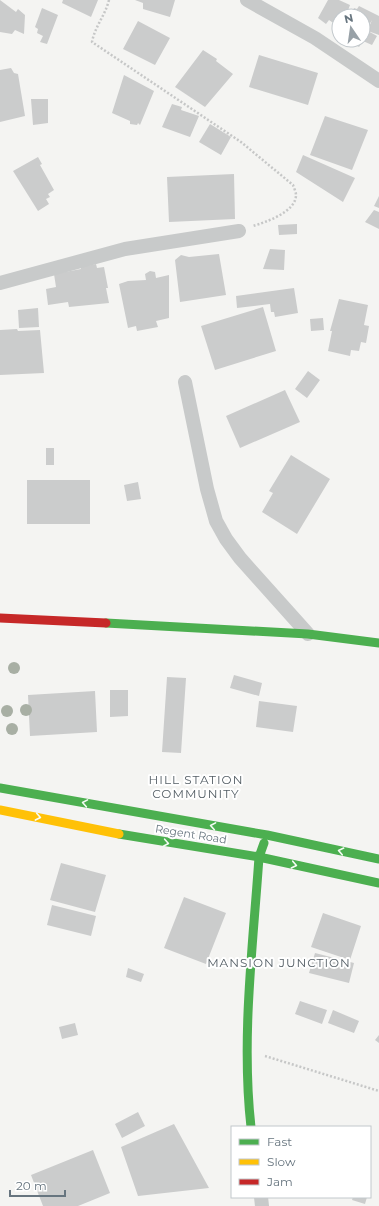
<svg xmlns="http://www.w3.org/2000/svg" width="379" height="1206" font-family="Montserrat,sans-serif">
	<rect width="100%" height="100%" fill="#f4f4f2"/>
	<path fill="#cbcccc" d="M0,0l16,12 2,-3 7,6 -1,19 -9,-4 -3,4 -12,-2z
		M63,0h35l-7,17 -29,-14z
		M135,0h40l-5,17 -27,-8v-6z
		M328,0h11l11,5 -4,11h-7v11l-10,-7 -3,4 -8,-6z
		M359,6l20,10v19l-11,-4 9,5 -5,9 -9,-4 -4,6 -11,-7h15v-15l6,2 3,-7 -3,5 -6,-2v-7h-12l3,-8 3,1z
		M42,8l16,7 -11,29 -7,-2 3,-6 -6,-3 1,-4 -3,-2z
		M138,21l32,17 -15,27 -32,-16z
		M203,50l14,9 -1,2 17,13 -28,33 -30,-20z
		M259,55l59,18 -10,32 -59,-18z
		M11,68l3,5 4,1 7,42 -25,6v-52z
		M124,75l30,16 -14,34 -2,-2 -1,2 -7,-1v-3l-18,-8z
		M31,99h17v24l-15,2z
		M172,104l10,3 -1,3 18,6 -9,21 -28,-10z
		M325,116l43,14 -16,40 -42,-15z
		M210,124l21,13 -10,18 -22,-13z
		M303,155l52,23 -12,24 -47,-30z
		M38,157l4,7 -2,1 14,25 -6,4 2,3 -4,2 3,5 -11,7 -25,-40z
		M234,174l1,45 -66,3 -2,-45z
		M379,196v12l-5,-2z
		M374,210l5,2v17l-14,-7z
		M297,224v10l-18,1 -1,-10z
		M270,249l15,1 -1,20 -21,-1z
		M219,254l7,41 -46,7 -5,-42 6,-5 8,2z
		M96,264l1,4 7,-1 4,21h-2l3,15 -40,4 -1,-5 -20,3 -2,-16 10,-2 -2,-13 27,-5v-2z
		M150,271l5,1 1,6 13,-3v43l-13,3 2,6 -21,4 -1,-5 -8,2 -9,-44 9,-3 18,-1 -1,-6z
		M294,288l4,25 -23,4 -1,-5h-3l-1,-8 -33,4 -1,-12z
		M339,299l29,6 -4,20 5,1 -3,17 -5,-1 -2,9 -8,-1 -1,6 -22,-5 4,-20h-2z
		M263,307l13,44 -61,19 -14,-44z
		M38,308l1,19 -20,1 -1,-18z
		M323,318l1,12 -13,1 -1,-12z
		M17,329l1,2 22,-1 4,43 -44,2v-45z
		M308,371l12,9 -13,18 -12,-9z
		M285,390l15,32 -60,26 -14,-32z
		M46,448h8v17h-8z
		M291,455l39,24 -33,55 -35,-22 11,-19 -4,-2z
		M27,480h63v44h-63z
		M138,482l3,17 -14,2 -3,-16z
		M234,675l28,8 -3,13 -29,-8z
		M167,677l19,1 -5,75 -19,-1z
		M110,690h18v26l-18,1z
		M95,691l2,41 -67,4 -2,-41z
		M259,701l38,5 -4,26 -37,-5z
		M61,863l45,12 -11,37 -45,-12z
		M184,897l42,16 -20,51 -42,-16z
		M52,905l44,11 -5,20 -44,-11z
		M323,913l38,13 -11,34 -39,-13z
		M315,953l39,10 -5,20 -40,-10z
		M128,968l16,6 -3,8 -15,-5z
		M300,1001l27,9 -5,14 -27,-10z
		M333,1010l26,11 -5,12 -26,-10z
		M75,1023l3,12 -16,4 -3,-12z
		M379,1035v8l-4,-3z
		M138,1112l7,14 -23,12 -7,-14z
		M174,1124l35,64 -71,8 -17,-49z
		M93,1150l17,43 -32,13h-35l-12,-31z
		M353,1197h14l-2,7 -13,-4z"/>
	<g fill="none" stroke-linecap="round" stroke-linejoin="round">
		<path stroke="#c6c7c7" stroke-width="2.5" stroke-dasharray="2 2" stroke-linecap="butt" d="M109,0c-4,16 -14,26 -17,42l149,100 52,43c1,3 3,7 3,10 0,17 -30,27 -43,31
			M265,1056l114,35"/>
		<path stroke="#c8caca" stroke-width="14" d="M247,0l68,38 64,43
			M0,283l125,-34 114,-18
			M185,382l22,107 9,32 10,18 14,19 68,76
			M261,1197l1,9"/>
		<path stroke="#4caf50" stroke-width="9" d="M106,623l202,11 71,9
			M0,788l267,47 112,24
			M119,834l140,23 120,26
			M251,1127c-10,-89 2,-181 8,-270l5,-14"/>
		<path stroke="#ffc107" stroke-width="9" d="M0,810l119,24"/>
		<path stroke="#c62828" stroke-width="9" d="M0,618l106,5"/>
	</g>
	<g fill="#a8afa4">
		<circle cx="14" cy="668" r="6"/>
		<circle cx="26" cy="710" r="6"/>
		<circle cx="7" cy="711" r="6"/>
		<circle cx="12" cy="729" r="6"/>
	</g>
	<defs><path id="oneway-chevron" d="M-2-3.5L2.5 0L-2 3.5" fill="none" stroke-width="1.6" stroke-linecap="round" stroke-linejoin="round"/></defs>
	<g stroke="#f6fbf6">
		<use href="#oneway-chevron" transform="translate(85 803) rotate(-170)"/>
		<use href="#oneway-chevron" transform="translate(38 817) rotate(11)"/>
		<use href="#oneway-chevron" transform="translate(213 826) rotate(-170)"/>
		<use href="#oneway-chevron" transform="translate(166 843) rotate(10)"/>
		<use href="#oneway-chevron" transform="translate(341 851) rotate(-168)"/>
		<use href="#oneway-chevron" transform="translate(294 865) rotate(12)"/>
	</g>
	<g text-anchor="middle" stroke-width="4" stroke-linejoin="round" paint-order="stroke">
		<g font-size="11" fill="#67757f" stroke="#fff">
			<text transform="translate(191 834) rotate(9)" y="4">Regent Road</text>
		</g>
		<g font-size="12" letter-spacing="1" fill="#545e65" stroke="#fff">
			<text x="196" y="784">HILL STATION<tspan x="196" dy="14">COMMUNITY</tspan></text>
			<text x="279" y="967">MANSION JUNCTION</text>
		</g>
	</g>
	<rect x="231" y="1126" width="140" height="72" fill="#ffffff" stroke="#c2c8cc"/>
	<rect x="239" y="1139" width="20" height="6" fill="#4caf50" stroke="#c2c8cc"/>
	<text x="267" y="1146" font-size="12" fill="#67757f">Fast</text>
	<rect x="239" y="1159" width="20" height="6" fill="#ffc107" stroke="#c2c8cc"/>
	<text x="267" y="1166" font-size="12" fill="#67757f">Slow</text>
	<rect x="239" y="1179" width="20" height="6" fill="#c62828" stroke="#c2c8cc"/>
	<text x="267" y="1186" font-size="12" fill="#67757f">Jam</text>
	<g transform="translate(351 28) rotate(347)"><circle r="19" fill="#ffffff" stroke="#c2c8cc"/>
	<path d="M0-3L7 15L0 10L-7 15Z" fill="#98a1a7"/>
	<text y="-6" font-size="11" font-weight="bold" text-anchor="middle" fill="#67757f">N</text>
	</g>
	<path d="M10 1190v6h55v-6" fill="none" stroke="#67757f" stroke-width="2"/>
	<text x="16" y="1190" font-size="12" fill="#67757f" stroke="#ffffff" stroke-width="3" paint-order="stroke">20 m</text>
</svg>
